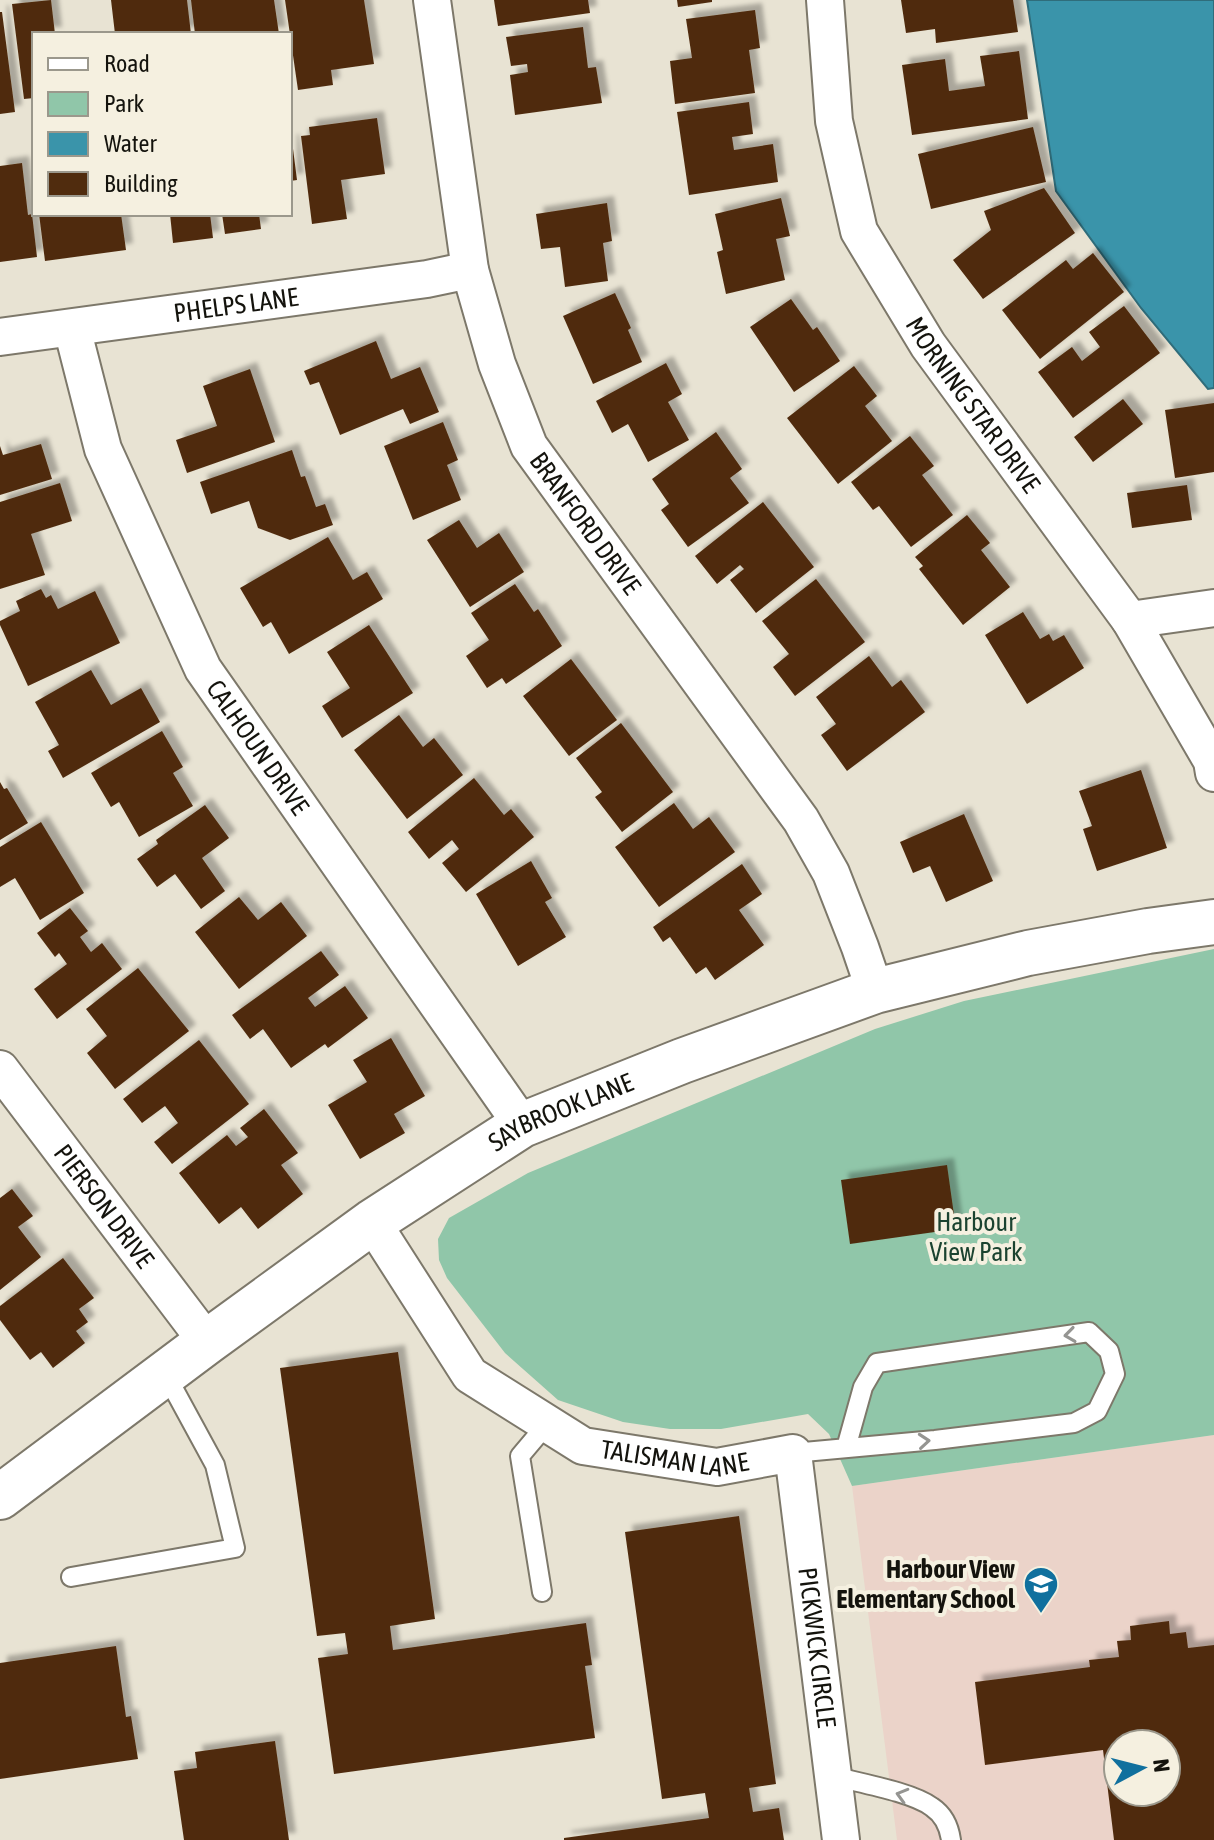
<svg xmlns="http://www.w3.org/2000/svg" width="1214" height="1840" font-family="'Asap Condensed',sans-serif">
	<defs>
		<filter id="shadow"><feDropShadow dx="7" dy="-7" stdDeviation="2" flood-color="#0004"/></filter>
	</defs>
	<rect width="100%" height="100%" fill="#e8e3d3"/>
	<path fill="#ebd3c9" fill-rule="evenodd" d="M1214,1435v405h-317l-45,-354zM1118,1744h48v48h-48z"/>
	<path fill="#90c6a9" d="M1214,949v486l-362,51 -23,-52 -21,-20 -87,15h-51l-47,-7 -65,-22 -53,-47 -58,-75 -8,-18 -1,-21 11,-21 79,-45 347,-144 89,-28z"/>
	<path fill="#3a94aa" stroke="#2f6d7b" stroke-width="2" d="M1027,0h187v388l-6,1 -67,-81 -85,-117z"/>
	<path fill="#502c0e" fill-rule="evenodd" filter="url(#shadow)" d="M51,0l4,34h-21v64l-10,1 -12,-95z
		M111,0h76l4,34h-76z
		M191,0h83l5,34h-84z
		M285,0h79l10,64 -43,6 2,15 -35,5z
		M494,0h94l2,13 -92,13z
		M677,0h35v2l-34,5z
		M901,0h112l5,32 -82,11 -1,-14 -29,4z
		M755,10l5,38 -11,2 6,43 -80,11 -5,-43 22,-3 -6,-39z
		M0,12h2l13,100 -15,2z
		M583,27l5,41 8,-1 6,36 -87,12 -5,-40 18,-3 -1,-8 -16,2 -5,-29z
		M1019,51l9,68 -116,16 -10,-70 43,-6 4,32 36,-5 -5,-30z
		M749,102l4,32 -21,3 2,13 39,-6 5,38 -89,13 -12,-83z
		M377,118l8,56 -44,6 6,39 -35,5 -11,-88 9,-1 -1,-8z
		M1033,127l13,55 -115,27 -13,-55z
		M290,141h2l5,39 -7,1z
		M22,163l6,52 4,-1 5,43 -37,5v-96z
		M1044,188l31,45 -92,66 -30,-39 38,-30 -7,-19z
		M781,198l9,38 -14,3 9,41 -59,14 -9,-42 6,-2 -8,-36z
		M607,203l5,38 -9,2 5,38 -43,6 -5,-40 -19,2 -5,-35z
		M39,214h82l5,36 -81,11z
		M170,214h40l3,24 -40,5z
		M222,214h37l2,15 -36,5z
		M1093,253l31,39 -84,67 -38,-49 64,-50 7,9z
		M615,293l16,35 -3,2 14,32 -49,22 -30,-68z
		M791,299l22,31 4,-3 23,34 -46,31 -44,-65z
		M1124,306l36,47 -87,65 -35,-46 34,-25 10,14 18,-14 -11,-15z
		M376,341l15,38 29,-12 19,45 -29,12 -7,-15 -63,26 -21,-53 -9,3 -6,-14z
		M666,363l16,31 -14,8 21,38 -41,22 -20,-38 -16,9 -16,-32z
		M854,366l23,30 -12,10 27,35 -54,43 -51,-66z
		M250,369l25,73 -88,31 -11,-33 41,-14 -14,-40z
		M1123,399l20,25 -50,38 -19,-25z
		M1214,403v69l-39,6 -10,-68z
		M443,422l15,38 -11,5 14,35 -48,20 -29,-74z
		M716,432l26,37 -12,9 19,25 -61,44 -27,-37 8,-6 -17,-25z
		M910,436l24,30 -12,9 31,40 -42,32 -32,-41 -6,4 -22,-28z
		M41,444l11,35 -52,16v-49l3,9z
		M292,450l9,27 4,-1 11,31 9,-3 8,21 -43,15 -32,-12 -9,-27 -38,13 -11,-32z
		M60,483l12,38 -41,13 14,41 -45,14v-87z
		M1187,485l5,35 -60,8 -5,-35z
		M763,502l51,65 -58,46 -26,-33 14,-11 -4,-4 -23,19 -22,-28z
		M967,515l23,28 -9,7 29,37 -47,38 -44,-56 4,-3 -8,-9z
		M459,520l18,28 22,-15 25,39 -54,35 -43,-67z
		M328,537l25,43 14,-8 16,27 -94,55 -18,-32 -8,5 -23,-39z
		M816,579l49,63 -70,54 -22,-29 16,-13 -27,-33z
		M515,584l19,28 4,-3 24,37 -56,38 -4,-6 -15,10 -21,-32 23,-16 -18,-27z
		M41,589l5,9 5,-3 7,14 37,-18 25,52 -92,43 -28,-61v-4l20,-10 -4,-10z
		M1023,612l17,27 9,-5 4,7 11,-6 20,33 -57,36 -42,-69z
		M369,625l44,68 -71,45 -20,-32 28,-18 -23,-36z
		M869,656l23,31 9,-7 24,32 -78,59 -26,-36 15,-11 -20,-27z
		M571,659l46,61 -48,36 -46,-60z
		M91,670l20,35 30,-17 19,34 -97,56 -15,-27 11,-6 -24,-43z
		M399,715l24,32 11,-9 29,37 -56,44 -53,-69z
		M621,723l52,69 -51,40 -27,-35 7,-5 -26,-34z
		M162,731l21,36 -10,6 20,33 -54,31 -20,-35 -8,5 -20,-34z
		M1141,770l26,78 -70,23 -14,-42 9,-3 -13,-35z
		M474,778l30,37 7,-6 23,28 -68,55 -24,-29 17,-14 -7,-9 -23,19 -21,-27z
		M0,782l4,7 3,-1 21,35 -28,17z
		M674,803l19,26 16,-12 26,35 -76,55 -44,-60z
		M205,805l24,33 -27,20 23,33 -24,18 -26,-35 -18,13 -20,-28 21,-15 -2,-4z
		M964,814l29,67 -47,21 -16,-36 -17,7 -13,-31z
		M41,822l43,71 -44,27 -25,-42 -15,9v-40z
		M531,861l21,37 -7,4 21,35 -48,29 -42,-72z
		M742,864l20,30 -23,16 25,35 -49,35 -9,-13 -10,7 -26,-37 -7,5 -10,-15z
		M239,897l19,23 23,-18 26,34 -68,53 -44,-57z
		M70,908l18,23 -8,6 11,15 11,-9 20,26 -65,50 -23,-30 33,-25 -8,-11 -4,4 -18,-24z
		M321,951l18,24 -31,23 7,9 30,-21 23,32 -40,30 -3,-4 -34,24 -28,-39 -13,10 -18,-24z
		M138,968l51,63 -74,58 -28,-36 20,-17 -21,-27z
		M391,1038l34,58 -31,18 11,19 -45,26 -32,-54 39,-23 -14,-22z
		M199,1040l50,64 -77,60 -18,-22 24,-19 -13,-17 -23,17 -19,-24z
		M264,1109l34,44 -17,12 22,29 -45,35 -17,-22 -22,17 -40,-51 48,-38 9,11 12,-9 -8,-9z
		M947,1165l9,64 -106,15 -9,-64z
		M12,1189l21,27 -15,11 23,30 -41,33v-92z
		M63,1258l31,40 -15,11 9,13 -12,9 9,12 -32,25 -12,-16 -11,8 -30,-40v-14z
		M398,1352l37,267 -45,7 3,24 193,-27 6,42 -7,1 10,72 -261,36 -16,-116 30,-4 -3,-21 -28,3 -37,-268z
		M739,1516l37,268 -27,4 4,24 26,-4 5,32h-220v-2l145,-20 -4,-25 -43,6 -37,-267z
		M1169,1621l1,13 16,-2 2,16 26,-3v195h-100l-11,-90 -118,15 -10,-83 115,-15 -1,-7 30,-3 -2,-16 14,-1 -1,-14zM1118,1744h48v48h-48z
		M116,1646l10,71 5,-1 7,43 -138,20v-116z
		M275,1741l14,99h-105l-10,-69 23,-3 -2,-16z"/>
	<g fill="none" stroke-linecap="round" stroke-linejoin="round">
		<defs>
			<path id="lane" d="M793,1453l142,-13 139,-17 23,-12 18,-37 -6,-23 -20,-19 -212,31 -14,24 -17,61
				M71,1577l164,-29 -20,-83 -50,-92
				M542,1592l-22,-136 27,-32
				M833,1776c26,7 79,16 99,31 12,8 17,19 19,33"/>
			<g id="street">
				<path id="s1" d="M432,0l38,270 27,94 32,82 272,374 30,53 29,74 15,44"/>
				<path id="s2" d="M825,0l9,121 25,110 69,114 202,275 82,141 2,12"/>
				<path id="s3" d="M72,328l31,121 100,220 319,456"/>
				<path id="s4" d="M0,337l427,-58 43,-9"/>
				<path d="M1130,620l84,-12"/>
				<path id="s5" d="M0,1069l207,273"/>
				<path id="s6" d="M372,1222l98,153 113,71 134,21 76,-14 48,387"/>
			</g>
			<g id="secondary">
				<path id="s7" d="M0,1497l207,-155 165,-120 150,-97 160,-64 193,-70 153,-38 120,-22 66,-9"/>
			</g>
		</defs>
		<use href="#lane" stroke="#7d786a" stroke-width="22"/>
		<use href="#street" stroke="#7d786a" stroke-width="40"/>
		<use href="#secondary" stroke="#7d786a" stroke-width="48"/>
		<use href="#lane" stroke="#fff" stroke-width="18"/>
		<use href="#street" stroke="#fff" stroke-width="36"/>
		<use href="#secondary" stroke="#fff" stroke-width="44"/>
	</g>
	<defs><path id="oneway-chevron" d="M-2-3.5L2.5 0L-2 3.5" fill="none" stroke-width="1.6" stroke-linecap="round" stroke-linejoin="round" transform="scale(2)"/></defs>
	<g stroke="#959592">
		<use href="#oneway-chevron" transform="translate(1070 1335) rotate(172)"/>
		<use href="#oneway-chevron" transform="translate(924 1441) rotate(-5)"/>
		<use href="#oneway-chevron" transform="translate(902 1795) rotate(-164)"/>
	</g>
	<defs>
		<symbol id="school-pin" viewBox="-11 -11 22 30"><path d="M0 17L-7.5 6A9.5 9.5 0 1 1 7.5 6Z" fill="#10709e" stroke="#f5f0e0"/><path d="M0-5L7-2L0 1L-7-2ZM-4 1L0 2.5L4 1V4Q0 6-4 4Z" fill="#fff"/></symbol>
	</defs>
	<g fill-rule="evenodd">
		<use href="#school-pin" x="1021" y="1564" width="40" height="54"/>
	</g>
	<g text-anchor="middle" stroke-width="8" stroke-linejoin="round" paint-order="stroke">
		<g font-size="26" fill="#14130d" stroke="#f5f0e0">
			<text dy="9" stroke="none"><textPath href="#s4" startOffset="238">PHELPS LANE</textPath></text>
			<text dy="9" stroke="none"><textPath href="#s2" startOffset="442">MORNING STAR DRIVE</textPath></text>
			<text dy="9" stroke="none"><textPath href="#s1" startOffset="554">BRANFORD DRIVE</textPath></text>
			<text dy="9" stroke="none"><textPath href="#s3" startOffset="462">CALHOUN DRIVE</textPath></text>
			<text dy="9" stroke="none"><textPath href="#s7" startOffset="682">SAYBROOK LANE</textPath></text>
			<text dy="9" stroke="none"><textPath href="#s5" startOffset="172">PIERSON DRIVE</textPath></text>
			<text dy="9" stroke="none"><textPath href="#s6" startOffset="408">TALISMAN LANE</textPath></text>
			<text dy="9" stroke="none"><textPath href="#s6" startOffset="724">PICKWICK CIRCLE</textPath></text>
		</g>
		<g font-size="26" fill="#1b4330" stroke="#f5f0e0">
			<text x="976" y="1231">Harbour<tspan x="976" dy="30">View Park</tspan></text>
		</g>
		<g font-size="26" font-weight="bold" fill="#14130d" stroke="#f5f0e0" text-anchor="end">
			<text x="1015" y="1578">Harbour View<tspan x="1015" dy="30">Elementary School</tspan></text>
		</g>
	</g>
	<rect x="32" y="32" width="260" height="184" fill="#f5f0e0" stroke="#9b988c" stroke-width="2"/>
	<rect x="48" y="58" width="40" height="12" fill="#ffffff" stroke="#9b988c" stroke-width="2"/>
	<text x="104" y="72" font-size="24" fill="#14130d">Road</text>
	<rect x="48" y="92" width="40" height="24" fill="#90c6a9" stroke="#9b988c" stroke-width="2"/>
	<text x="104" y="112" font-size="24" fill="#14130d">Park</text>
	<rect x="48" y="132" width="40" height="24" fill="#3a94aa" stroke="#9b988c" stroke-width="2"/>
	<text x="104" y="152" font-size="24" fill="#14130d">Water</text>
	<rect x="48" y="172" width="40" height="24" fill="#502c0e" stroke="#9b988c" stroke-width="2"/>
	<text x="104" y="192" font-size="24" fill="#14130d">Building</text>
	<g transform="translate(1142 1768) rotate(83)"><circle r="38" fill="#f5f0e0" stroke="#9b988c" stroke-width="2"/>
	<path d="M0-6L14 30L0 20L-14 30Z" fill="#10709e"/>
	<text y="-12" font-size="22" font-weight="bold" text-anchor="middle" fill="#14130d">N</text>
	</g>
</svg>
